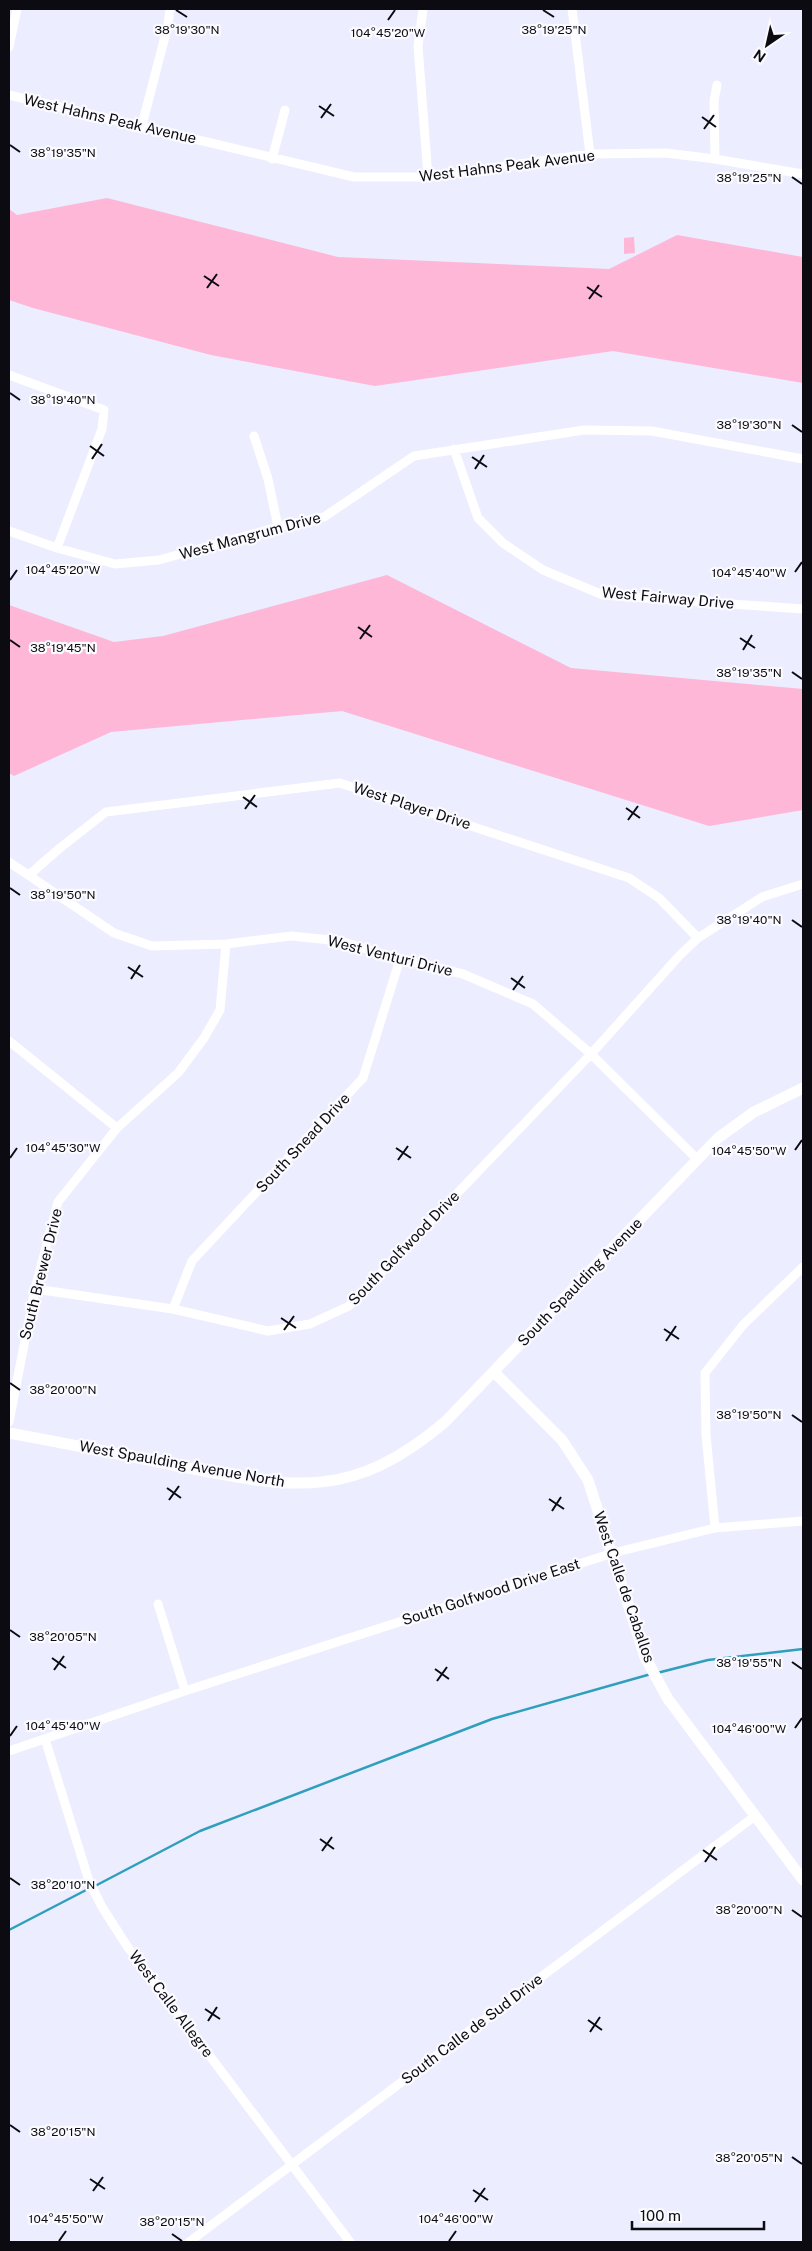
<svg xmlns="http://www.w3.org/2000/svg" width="812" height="2251" font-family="'Public Sans',sans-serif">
	<rect width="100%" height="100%" fill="#ecedfe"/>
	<path fill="#feb7d7" d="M107,198l231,59 271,12 68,-34 126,22v126l-190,-32 -238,35 -164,-31 -178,-47 -24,-8v-91l8,6z
		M634,237l1,16 -11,1v-16z
		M387,575l184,93 232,21v121l-94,16 -367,-115 -231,21 -97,44 -5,-3v-168l105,37 49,-6z"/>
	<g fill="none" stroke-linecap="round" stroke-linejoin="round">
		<path stroke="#2f9fbc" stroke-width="2.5" d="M657,1673l51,-13 95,-11
			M95,1886l105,-55 292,-112 159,-45
			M9,1930l81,-42"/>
		<path stroke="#fff" stroke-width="9" d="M423,9l-5,37 10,131
			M572,9l18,145
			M9,47l8,-38
			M9,95l345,82h74l162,-23 76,-1 49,6 88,15
			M142,125l26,-100 2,-16
			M272,159l13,-49
			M715,159l-1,-58 3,-16
			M9,375l95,35 -2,19 -45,119
			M254,436l14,43 10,48
			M454,449l24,69 25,25 40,27 60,25 200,14
			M9,531l48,17 58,16 44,-4 119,-33 46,-10 90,-61 170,-26 68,1 151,28
			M9,862l105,71 38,13 74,-2 65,-8 49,5 60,18 63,15 70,30 58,50 106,105
			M29,875l31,-27 46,-36 234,-29 289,95 30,20 39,40
			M9,1041l108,87
			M35,1289l138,20 95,22 42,-7 39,-18 242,-252 89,-99 18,-17 64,-41 41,-13
			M173,1309l19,-48 171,-183 37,-119
			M9,1422l26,-133 23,-87 59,-74 61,-55 26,-35 16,-28 6,-66
			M715,1528l-9,-93 -1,-62 38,-48 60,-58
			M158,1604l27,87
			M45,1739l44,142 13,26 25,39 223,296
			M9,1751l176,-60 428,-138 102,-25 88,-7
			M189,2242l566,-426"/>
		<path stroke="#fff" stroke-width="11" d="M494,1372l68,68 26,40 57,177 23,42 135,181
			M9,1433c55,10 109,21 164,32 115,22 175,39 272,-43l273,-284 36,-26 49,-24"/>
	</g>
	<path fill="none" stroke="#0b0b11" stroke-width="2" d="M176,10l11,7M543,10l11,7M388,20l7,-10M319,106l15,10M702,117l14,10M321,118l10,-14M704,129l10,-14M10,145l10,7M792,177l10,7M204,276l15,10M587,287l15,10M207,288l10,-14M589,299l10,-14M10,393l10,7M792,425l10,7M90,446l14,10M472,457l15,10M92,459l10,-15M475,469l9,-14M795,572l7,-10M10,580l7,-10M358,627l14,10M740,638l15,10M360,639l10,-14M10,640l10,7M743,650l9,-15M792,672l10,7M243,797l14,10M626,808l14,10M245,809l10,-14M628,820l10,-14M10,888l10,7M792,920l10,7M128,967l15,10M511,978l14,10M131,979l9,-14M513,990l10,-14M396,1148l15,10M795,1150l7,-10M10,1158l7,-10M398,1160l10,-14M281,1318l15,10M664,1329l15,10M284,1330l10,-14M666,1341l10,-15M10,1383l10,7M792,1415l10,7M167,1488l14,10M549,1499l15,10M169,1500l10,-14M552,1511l9,-14M10,1630l10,7M52,1658l14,10M792,1662l10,7M435,1669l14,10M54,1670l10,-14M437,1681l10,-14M795,1728l7,-10M10,1736l7,-10M320,1839l14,10M703,1850l14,10M322,1851l10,-14M705,1862l10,-15M10,1878l10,7M792,1910l10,7M205,2009l15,10M588,2020l14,10M208,2021l9,-14M590,2032l10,-15M10,2125l10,7M792,2157l10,7M90,2179l15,10M473,2190l15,10M93,2191l10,-14M475,2202l10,-14M172,2234l10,7M59,2241l7,-10M449,2241l7,-10"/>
	<g text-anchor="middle" stroke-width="4.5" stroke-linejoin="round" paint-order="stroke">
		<g font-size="15" fill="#0b0b11" stroke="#fbfbff">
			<text transform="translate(110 119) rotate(13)" y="5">West Hahns Peak Avenue</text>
			<text transform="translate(507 166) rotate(-7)" y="5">West Hahns Peak Avenue</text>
			<text transform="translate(250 536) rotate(-15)" y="5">West Mangrum Drive</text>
			<text transform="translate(668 598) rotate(5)" y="5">West Fairway Drive</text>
			<text transform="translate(412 806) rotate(18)" y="5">West Player Drive</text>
			<text transform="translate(390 956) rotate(14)" y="5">West Venturi Drive</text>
			<text transform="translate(303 1143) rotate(-47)" y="5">South Snead Drive</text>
			<text transform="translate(404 1248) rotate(-46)" y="5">South Golfwood Drive</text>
			<text transform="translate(41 1274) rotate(-76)" y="5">South Brewer Drive</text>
			<text transform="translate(580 1282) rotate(-46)" y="5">South Spaulding Avenue</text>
			<text transform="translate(182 1464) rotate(10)" y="5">West Spaulding Avenue North</text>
			<text transform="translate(624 1587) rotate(71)" y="5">West Calle de Caballos</text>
			<text transform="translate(491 1592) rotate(-18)" y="5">South Golfwood Drive East</text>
			<text transform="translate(171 2004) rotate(53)" y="5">West Calle Allegre</text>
			<text transform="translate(472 2029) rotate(-37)" y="5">South Calle de Sud Drive</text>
		</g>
	</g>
	<g font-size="12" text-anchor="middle" fill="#0b0b11" stroke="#fbfbff" stroke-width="4.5" stroke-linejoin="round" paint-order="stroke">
		<text x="187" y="34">38°19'30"N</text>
		<text x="554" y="34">38°19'25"N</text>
		<text x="388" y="37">104°45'20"W</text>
		<text x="63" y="157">38°19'35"N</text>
		<text x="749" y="182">38°19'25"N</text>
		<text x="63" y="404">38°19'40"N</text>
		<text x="749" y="429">38°19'30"N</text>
		<text x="63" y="574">104°45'20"W</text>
		<text x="749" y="577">104°45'40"W</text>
		<text x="63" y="652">38°19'45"N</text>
		<text x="749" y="677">38°19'35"N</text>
		<text x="63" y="899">38°19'50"N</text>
		<text x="749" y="924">38°19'40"N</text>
		<text x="63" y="1152">104°45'30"W</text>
		<text x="749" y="1155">104°45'50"W</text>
		<text x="63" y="1394">38°20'00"N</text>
		<text x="749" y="1419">38°19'50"N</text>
		<text x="63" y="1641">38°20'05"N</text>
		<text x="749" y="1667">38°19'55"N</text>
		<text x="63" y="1730">104°45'40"W</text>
		<text x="749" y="1733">104°46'00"W</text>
		<text x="63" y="1889">38°20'10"N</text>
		<text x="749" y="1914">38°20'00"N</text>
		<text x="63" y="2136">38°20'15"N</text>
		<text x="749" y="2162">38°20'05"N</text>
		<text x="66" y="2223">104°45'50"W</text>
		<text x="456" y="2223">104°46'00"W</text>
		<text x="172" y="2226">38°20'15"N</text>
	</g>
	<rect width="812" height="2251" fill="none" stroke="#0b0b11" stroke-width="20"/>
	<g transform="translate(767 45) rotate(214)" stroke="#fbfbff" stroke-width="4" paint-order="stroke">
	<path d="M0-4L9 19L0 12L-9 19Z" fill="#0b0b11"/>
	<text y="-8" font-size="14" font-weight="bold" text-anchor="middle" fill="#0b0b11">N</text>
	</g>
	<path d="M632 2221v8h132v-8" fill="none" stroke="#0b0b11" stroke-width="2.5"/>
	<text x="640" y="2221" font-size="15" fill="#0b0b11" stroke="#fbfbff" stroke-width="4" paint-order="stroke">100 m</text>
</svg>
